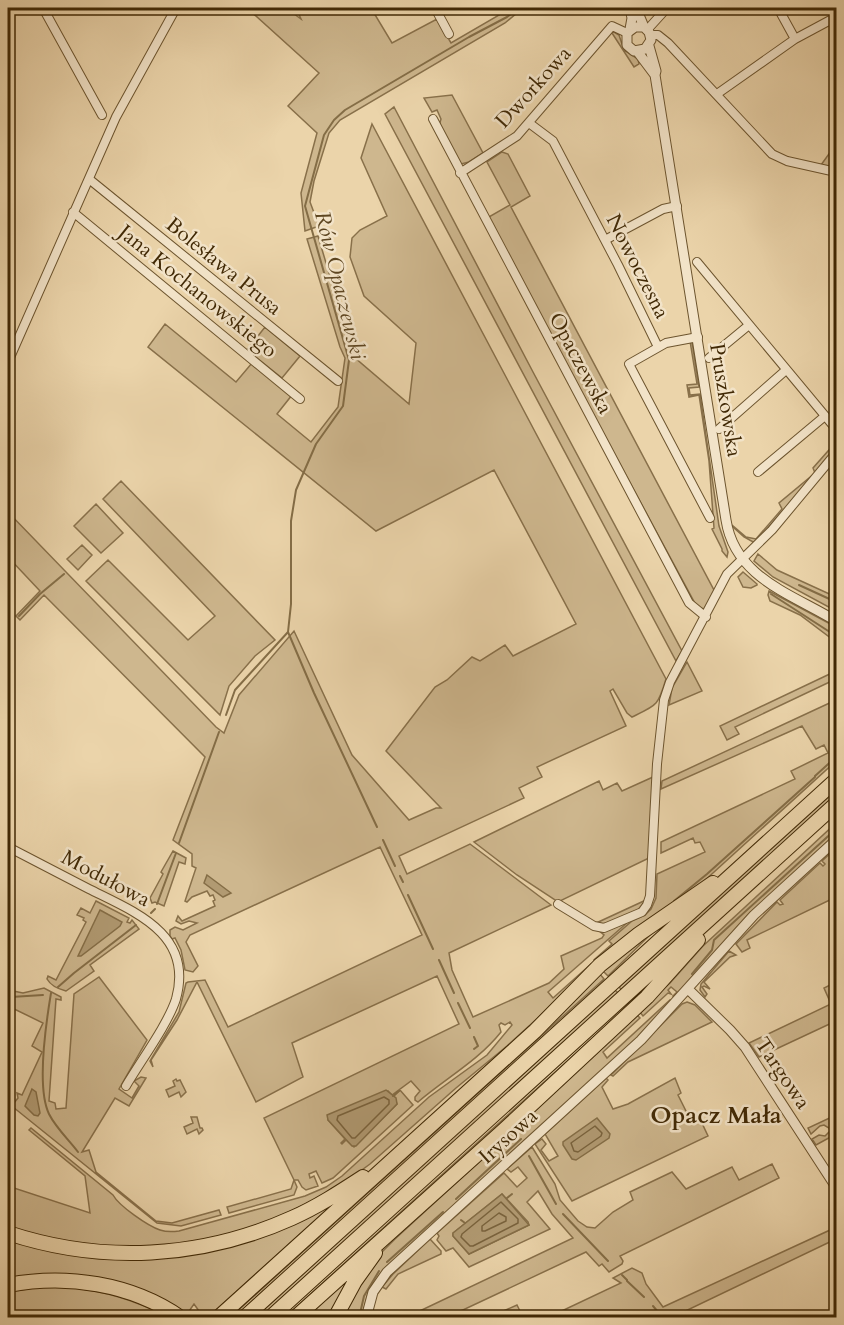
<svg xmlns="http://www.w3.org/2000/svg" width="844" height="1325" font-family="Cardo,serif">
	<rect width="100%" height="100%" fill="#ebd4aa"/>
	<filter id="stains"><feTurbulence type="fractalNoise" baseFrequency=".00333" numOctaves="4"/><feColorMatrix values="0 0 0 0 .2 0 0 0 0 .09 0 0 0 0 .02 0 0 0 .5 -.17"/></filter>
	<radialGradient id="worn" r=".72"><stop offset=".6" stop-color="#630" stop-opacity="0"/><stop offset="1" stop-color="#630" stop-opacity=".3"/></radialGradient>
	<path fill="#ceb78e" stroke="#88704a" stroke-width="1.5" fill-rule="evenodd" d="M247,8h39l15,11 -5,-11h75l21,35 45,-24 14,24 60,-35h12l-18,15 -165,97 -11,13 -15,48 -4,21 9,24 -14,5 -4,-38 16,-60 -29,-27 31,-33z
		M614,32l5,3 5,15 14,9 1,5 -5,3 -22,-34z
		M452,95l31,58 -14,9 -8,2 -22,-38 2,-7 -4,-9 -5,2 -8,-14z
		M394,107l139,265 149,279 -6,10 -291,-547z
		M372,124l294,555c-8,27 -9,26 -34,38l-5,-4 -14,-24 -3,2 16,35 -89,41 5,10 -23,11 5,10 -125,58 8,18 63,-30 81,61 -102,48 3,17 21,47 76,-34 15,-14 -3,-13 41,-18 2,-3 -6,-5h11l19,-8 -80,70 5,6 38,-34 3,3 -87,79 -51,42 -86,76 -37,27 -77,37 -81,19 -92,-1 -75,-18v-42l82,27 -5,-37 -56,-46 2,-2 82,67c6,11 35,31 47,35 6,2 12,2 19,1l126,-35 21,-9 16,-11 87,-79 58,-42 25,-30 -2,-3 -5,3 -4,-2 -2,2 2,7c-23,29 -55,46 -83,70l-3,-2v-3l5,-6 -9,-10 -19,14 -4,-4 -60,29 17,19 -4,4 1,1 4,-4 8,7 43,-43 -3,-8 6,-6 13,15 -80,73 -11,5 -6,-12 -7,3 1,4 4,-2 4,10 -12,4 -4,-3 -4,-7h-4l3,7 -3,8 -65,18 -2,-6 64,-18 3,-9 -30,-62 195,-94 -22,-48 -145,67 11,34 -47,25 -59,-120 -20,38 -26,40 2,7 -3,-6 29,-49 7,-29 2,-1 17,-2 23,47 194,-92 -42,-88 -190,88 -4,7 12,24 -5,6 -8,-2 -4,-20 -6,-12 -3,1 -2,-3v-6l5,-3 8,3 14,-7 -8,-2 -8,3 -5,-3 2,-5 4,5 33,-15 -2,-5 2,-1 -2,-5 -3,1 -3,-5 -15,6 -5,5 -2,-1 11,-33 -4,-2v-12l-19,-14 32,-83 -161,-162 -24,25 -4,-4 24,-25 -32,-34v-45l208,215 8,6 15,-38 55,-64 58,124 57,65 27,-12h5l-55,-57 49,-64 12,-7 25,-23 8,4 25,-16 8,11 63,-32 -82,-154 -118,61 -228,-184 17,-23 71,58 16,-19 40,32 -15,19 34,28 27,-35 7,-49 -5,-11 -33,-108 11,-3 36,121 55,47 7,-61 -52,-47 -14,-39 2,-19 8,-8 27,-14 -26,-58z
		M836,144v24l-15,-3z
		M502,152l6,2 22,42 -19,11 204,385 -11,17 -7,-2 -210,-389 23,-13 -23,-43z
		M265,327l35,29 -18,22 -35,-28z
		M690,341l2,1 7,45 -10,1 1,7 10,-1 19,132 9,26 -1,5 -5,-6v-2l-10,-20 2,-1 -5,-67 -10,-66 -10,2 -2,-12 10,-1z
		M836,442v8l-81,93 -11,-6 -11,-10 -1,-2 14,12 10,2 26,-30 -3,-6 36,-30 -2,-5z
		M121,481l154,159 -20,16 -26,30 -9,29 -134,-134 22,-21 80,80 27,-24 -112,-117z
		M96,504l27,29 -22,20 -27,-27z
		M82,545l10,10 -14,15 -11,-11z
		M758,554l19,16 59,27v14l-63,-34 -19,-16z
		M743,572l14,12v1l-6,3 -8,-1 -5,-10z
		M769,591l67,36v15l-36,-27 -30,-14 -2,-6z
		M687,662l15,29 -33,14 3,-17z
		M836,671v8l-101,48 4,7 -12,6 -7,-14z
		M836,700v61l-134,122 -106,80 -2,-3 18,-16 -3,-3 23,-20 13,-6 6,-6 5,-11 1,-24 48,-22 -5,-10 -5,1 -2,-5 -32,15v-11l134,-63 -4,-8 37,-18 -4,-8 -8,4 -14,-23 -141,63 1,-8z
		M653,777l-4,81 -91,44 -41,-27 -43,-33 125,-61 4,9 14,-7 5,8z
		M836,790v5l-214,195 -3,-3z
		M836,823v11l-89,82 -72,81 -2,-1 4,-4 -6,-5 -3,3 3,4 -3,-1 -25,23 -4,-5 31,-28 33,-37z
		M836,848v49l-89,43 3,8 -8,4 -6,-8 41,-42 3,3 3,-1 -3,-4 40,-37 3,3 2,-2 -3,-3z
		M173,851l13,7 -1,6 -6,-2 -15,44 -9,-4 -3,1 -2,-5 13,-24 -2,-2z
		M646,900c-9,16 -33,25 -52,24z
		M96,901l33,17 -2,4 3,1 2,-3 7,9 -49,36 4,6 -28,20c-8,-2 -15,-5 -19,-12l1,-3 8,4 30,-58 -3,-2 1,-2 -7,-3 4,-7 9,5z
		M651,934l-43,42 -6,-6 45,-34z
		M729,951l7,4 -6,2 -26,25 6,7 -6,-3 -2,1 5,7 -2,3 -5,-7 1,-6z
		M599,973l5,6 -373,338 -6,1z
		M99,977l48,63 -28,49 13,9 7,-12 -5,-5 7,-4 5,1 -17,28 -14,-8 -33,54 7,-2 7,22 60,49 16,2 47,-13 2,5 -40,11 -24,-3 -149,-120v-4l6,4 4,-5 -1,-5 5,2 20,-43 -10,-6 11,-23 -35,-17v-16l15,3 21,-5 17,9v3l-5,-1 -7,102 6,2 1,6 10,-1 8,-114z
		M836,982v39l-77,36 -10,-14 82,-39 -7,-16z
		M615,990l3,3 -357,324 -7,1z
		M670,1000l2,1 -40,42 -248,226 -16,24 -6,24 -22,1 39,-63 16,-16 151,-139 46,-46 44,-40 4,4 -37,34 4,6z
		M687,1002l8,3 17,17 -84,40 -15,14 -2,-1 71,-71z
		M629,1005l2,3 -341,309 -6,1z
		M606,1078l2,2 -6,7 11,22 15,-5 47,-26 6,15 -3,2 14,28 8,-4 8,17 -136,65 -37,-57 7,-5 4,5 -5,6 8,11 9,-5 -13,-22z
		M176,1079l1,2 3,-1 6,12 -5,5 -2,-5 -10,5 -3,-7 9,-4 -2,-5z
		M836,1115v19l-20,11 -4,-6 7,-4 6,1 5,-5 -1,-3 -5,-3 -4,1 -9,8 -3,-6z
		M191,1117h6l3,11h2l1,2 -4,4 -2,-5 -10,5 -3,-7 9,-4z
		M532,1147l23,37 5,16 18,21 9,6 8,1 18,-16 20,-12 -3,-8 42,-20 14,17 46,-22 7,13 33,-16 7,14 -159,78 3,5 -1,3 -13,8 -7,-8 -3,2 -13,-14 -138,65 -43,1 168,-80 -21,-24 -14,-23 -11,11 23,27 -81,38 -16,-19 -7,3 -9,-11 2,-4 -2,-3 67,-60 13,14 10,-9 -9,-11 -7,5 -4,-3zM502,1194l26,28 1,3 -60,29 -16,-18v-3z
		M341,1197l-133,120h-10l1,-6 -5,-7 -7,10c-51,-33 -119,-49 -179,-35v-43l172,18z
		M836,1224v15l-163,78h-39l-11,-5 -11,5h-63l72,-34 -8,-5 19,-10 10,5 4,11 17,23 167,-77z
		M430,1239l11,12v3l-43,20 -12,15 -4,-2 11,-13z
		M363,1261l-31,56 -31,1z
		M63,1286c43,6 68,12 107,32h-162v-26l32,-5z
		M517,1305l6,12h-33z"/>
	<path fill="#b19a72" stroke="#846d46" stroke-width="1.5" d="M207,875l24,18 -8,4 -19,-14z
		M100,910l22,12 -2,4 -39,30h-3z
		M32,1089l4,3 4,21 -2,3 -4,-1 -9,-9z
		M386,1090l10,8 1,6 -41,42h-4l-24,-26 -1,-5z
		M597,1118l13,16 -1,4 -33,22 -4,-1 -9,-14v-3z
		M502,1194l27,31 -60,29 -16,-18v-3z"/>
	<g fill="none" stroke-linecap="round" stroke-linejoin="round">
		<path stroke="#79623c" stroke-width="1.5" d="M384,1097l5,3v4l-34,34h-3l-15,-18 1,-4z
			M595,1126l7,7 -1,3 -23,16 -4,-1 -3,-8z
			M501,1202l17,17v4l-45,23h-3l-9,-9 1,-3z
			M499,1213l7,4v4l-21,10h-3v-5z"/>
		<path stroke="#846d46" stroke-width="2" d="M799,585l37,17
			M771,594l65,42
			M19,616l21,-22 24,-20
			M8,629l5,-6
			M288,632l26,61 63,134
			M226,715l9,-25 53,-58 3,-28v-83l5,-31 20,-46 27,-38 6,-46 -44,-154 19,-71 10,-15 11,-10 124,-73 38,-20 12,-9
			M815,776l21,-19
			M383,840l12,26
			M179,843l40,-111
			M400,876l3,6
			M408,895l25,54
			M674,901l33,-27 108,-97
			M157,904l19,-51
			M151,913l4,-4
			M439,960l15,33
			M692,974l20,-24 2,-10 122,-111
			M58,987l16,-14 62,-48
			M51,993c-5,30 -15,94 -2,121 7,14 20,26 29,38
			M11,997l32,-2
			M458,1003l12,25
			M474,1049l4,-3 -4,-9
			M393,1096l6,-5
			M529,1156l27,48
			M507,1198l5,-4
			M456,1199l65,-60
			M563,1214l45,47
			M461,1220l4,3
			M387,1262l56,-50
			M622,1275l5,5
			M627,1281l17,16
			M653,1306l10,12
			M359,1318l5,-22 15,-25"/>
		<defs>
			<path id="minor" d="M43,8l59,107
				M435,8l14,26
				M778,8l17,31
				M647,30l20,-22
				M650,35h8l10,8 104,111 15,7 49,11
				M717,94l78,-55 41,-22
				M433,119l256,484 17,14
				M529,123l24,18 65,124 40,82
				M460,173l57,-37 95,-110 15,7
				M89,179l249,202
				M73,212l227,187
				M605,240l58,-31 14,-3
				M697,262l139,167
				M698,337l-32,6 -37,21 81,154
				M709,358l40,-33
				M8,362l108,-245 60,-109
				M719,429l67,-59
				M758,472l67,-56
				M8,847c27,14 54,28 81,42 46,23 105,45 87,110 -8,25 -36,63 -50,87
				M558,904l36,22 10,2 38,-16 5,-7 3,-9 7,-132 7,-64 6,-18 57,-108 45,-44 64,-77"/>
			<path id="tertiary" d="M630,8l2,10 -2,11
				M636,8l8,19 5,5 2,8 -6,9 -11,2 -7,-6v-12l8,-6h9
				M649,46l7,25 -1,4 71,445c9,58 66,74 110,101
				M637,51l18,24
				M688,989l42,41 15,17 91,140
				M366,1318l7,-26 14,-20 254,-232 113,-125 82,-75"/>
			<path id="motorway" d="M8,1233c94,31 193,26 284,-15 25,-11 48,-26 71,-41
				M8,1285c58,-11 123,-2 173,33
				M218,1318l317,-287 65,-66 39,-31 74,-51
				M244,1318l592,-538
				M270,1318l566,-514
				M295,1318l208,-187 144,-134 51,-57
				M335,1318l20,-37 20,-28"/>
		</defs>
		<use href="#minor" stroke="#6c542e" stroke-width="10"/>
		<use href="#tertiary" stroke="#6c542e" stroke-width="11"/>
		<use href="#motorway" stroke="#412905" stroke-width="16"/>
		<use href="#minor" stroke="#f2e3c8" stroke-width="8"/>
		<use href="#tertiary" stroke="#f2e3c8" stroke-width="9"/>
		<use href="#motorway" stroke="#ebd4aa" stroke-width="14"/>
	</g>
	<g text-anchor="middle" stroke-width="5" stroke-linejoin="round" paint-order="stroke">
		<g font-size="21" fill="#412905" stroke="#f2e3c8">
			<text transform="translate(533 87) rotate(-48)" y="7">Dworkowa</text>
			<text transform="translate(224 266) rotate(39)" y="7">Bolesława Prusa</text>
			<text transform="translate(638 266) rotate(63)" y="7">Nowoczesna</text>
			<text transform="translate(198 291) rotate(39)" y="7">Jana Kochanowskiego</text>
			<text transform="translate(581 363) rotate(62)" y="7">Opaczewska</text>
			<text transform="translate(726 400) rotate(81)" y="7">Pruszkowska</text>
			<text transform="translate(106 878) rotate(28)" y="7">Modułowa</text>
			<text transform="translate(783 1073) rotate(56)" y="7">Targowa</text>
			<text transform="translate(508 1136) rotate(-42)" y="7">Irysowa</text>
		</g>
		<g font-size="22" font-style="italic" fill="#5d4520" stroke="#f2e3c8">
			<text transform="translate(341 285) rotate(76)" y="8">Rów Opaczewski</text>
		</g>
		<g font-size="24" font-weight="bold" fill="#412905" stroke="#f2e3c8">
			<text x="716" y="1123">Opacz Mała</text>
		</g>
	</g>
	<rect width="844" height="1325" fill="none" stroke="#ebd4aa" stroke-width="30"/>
	<rect x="9" y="9" width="826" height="1307" fill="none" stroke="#412905" stroke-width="3"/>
	<rect x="15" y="15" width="814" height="1295" fill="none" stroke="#412905" stroke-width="1.5"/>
	<rect width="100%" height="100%" filter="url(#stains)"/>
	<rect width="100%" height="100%" fill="url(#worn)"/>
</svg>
